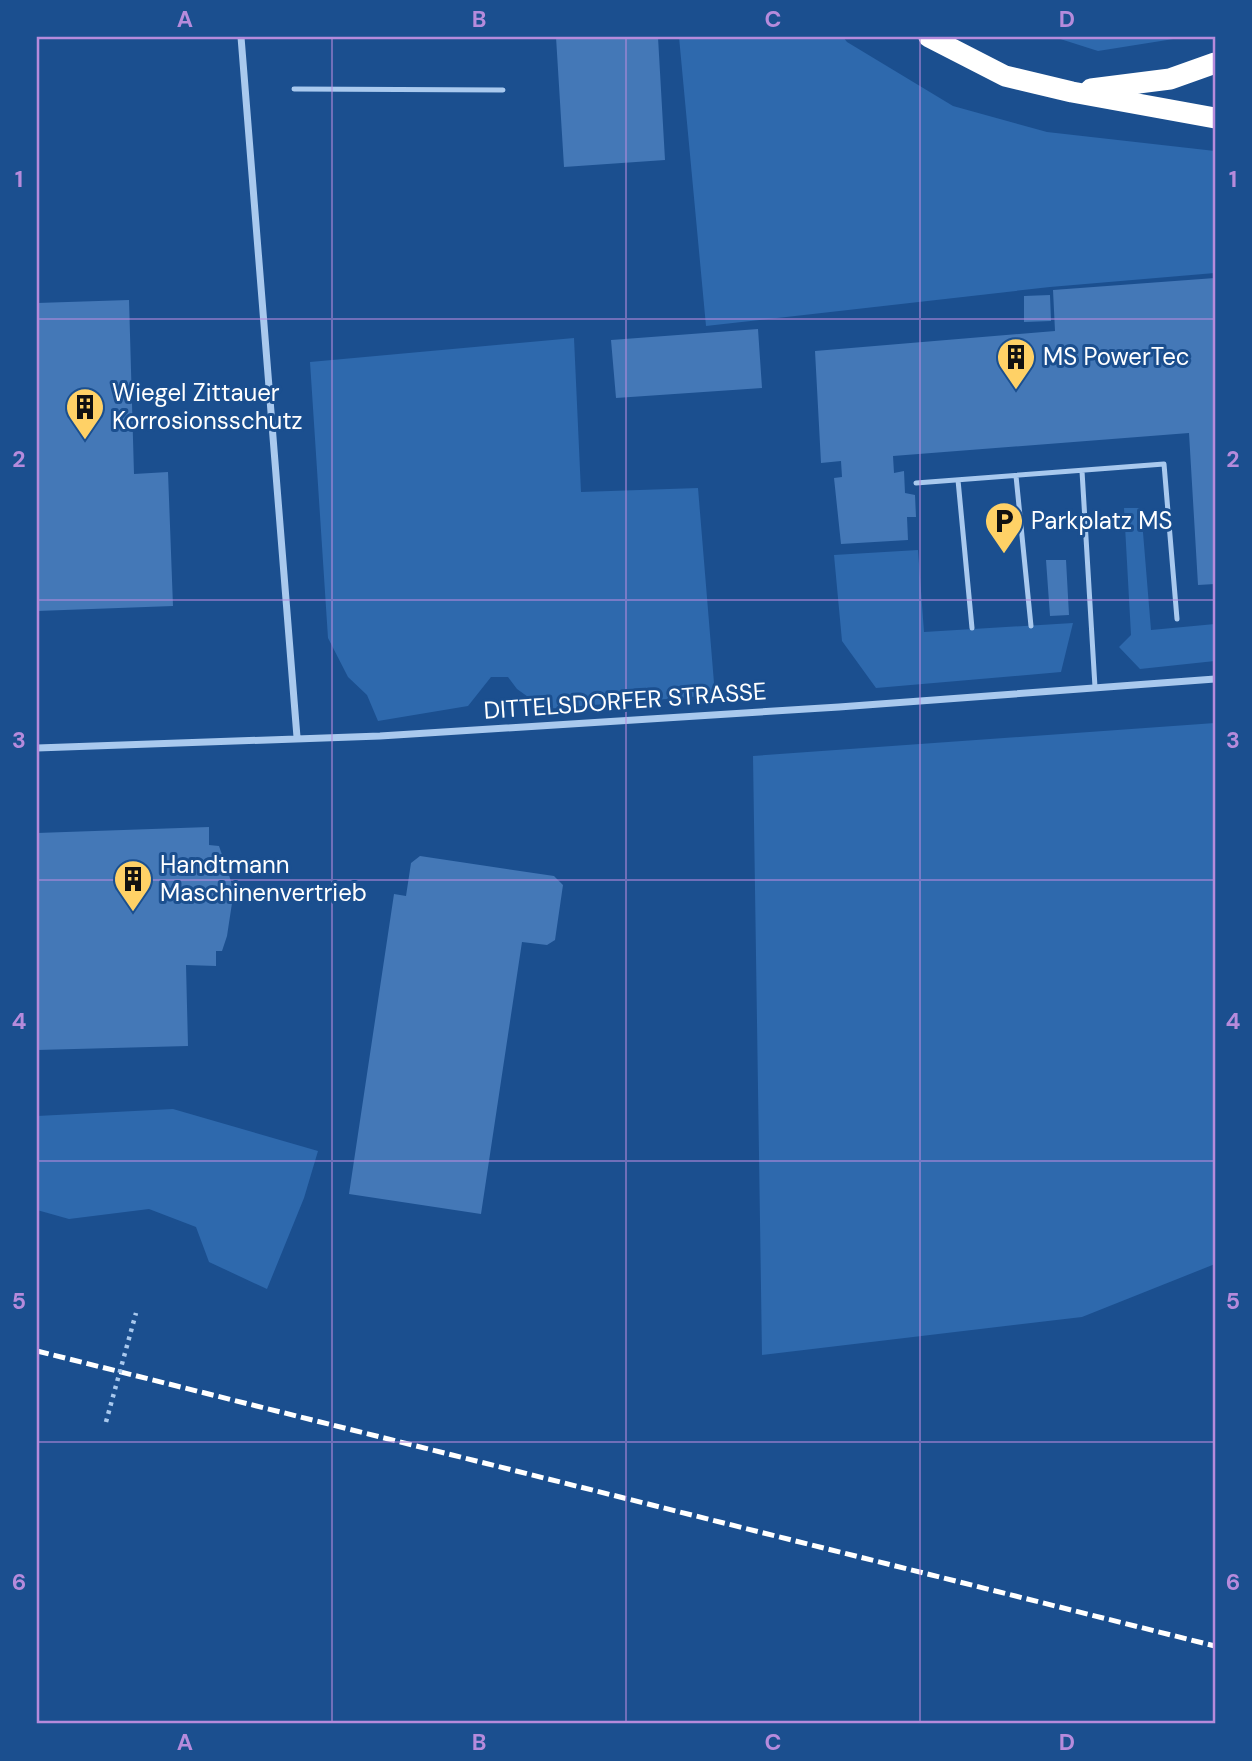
<svg xmlns="http://www.w3.org/2000/svg" width="1252" height="1761" font-family="'DM Sans',sans-serif">
	<rect width="100%" height="100%" fill="#1b4f8f"/>
	<path fill="#2e69ad" d="M679,37h164l4,5 106,64 94,26 168,19v122l-165,14 -344,39z
		M1054,37h132l-88,14z
		M574,338l7,154 117,-4 17,207 -170,14 -28,-20 -9,-12h-17l-23,29 -90,15 -11,-26 -19,-18 -20,-39 -18,-276z
		M1124,508h17l10,122 64,-6v37l-75,8 -21,-22 12,-12z
		M918,550l6,82 149,-9 -12,49 -185,16 -34,-47 -8,-86z
		M1215,723v541l-133,53 -320,38 -9,-599z
		M173,1109l145,42 -14,47 -37,91 -58,-27 -13,-35 -47,-18 -80,10 -32,-9v-94z"/>
	<path fill="#4478b7" d="M556,37h102l7,123 -101,7z
		M1215,278v306l-17,1 -9,-152 -296,23 1,17 10,-2 1,22 10,2 1,22h-9l1,23 -67,4 -7,-66 8,-1 -1,-16 -20,2 -6,-112 240,-20 -2,-41z
		M1050,295l1,26 -27,1v-26z
		M129,300l5,174 34,-2 5,134 -136,5v-308z
		M758,329l4,59 -146,10 -5,-58z
		M1046,560h20l3,55 -19,1z
		M209,827v18l10,1 15,44 -7,46 -5,15h-6v15l-30,-1 2,81 -151,4v-217z
		M420,856l134,20 9,9 -8,55 -8,5 -25,-3 -41,272 -132,-20 45,-300 12,2 5,-33z"/>
	<g fill="none" stroke-linecap="round" stroke-linejoin="round">
		<path stroke="#a9c9ee" stroke-width="5" d="M294,89l209,1
			M1082,471l13,216
			M1016,476l15,150
			M958,480l14,148
			M916,483l248,-19 13,155"/>
		<path stroke="#a9c9ee" stroke-width="7" d="M241,37l56,700
			M37,748l343,-12 459,-29 376,-28"/>
		<path stroke="#fff" stroke-width="21" d="M929,37l76,39 67,16 143,26
			M1091,89l79,-10 45,-16"/>
		<path stroke="#fff" stroke-width="5" stroke-dasharray="12 5" stroke-linecap="butt" d="M37,1351l1178,295"/>
		<path stroke="#a9c9ee" stroke-width="4.5" stroke-dasharray="3.5 5" stroke-linecap="butt" d="M106,1422l30,-109"/>
	</g>
	<path fill="none" stroke="#b68bdc" stroke-width="2" stroke-opacity="0.55" d="M332,37v1687M626,37v1687M920,37v1687M37,319h1178M37,600h1178M37,880h1178M37,1161h1178M37,1442h1178"/>
	<defs>
		<symbol id="building-pin" viewBox="-11 -11 22 30"><path d="M0 17L-7.5 6A9.5 9.5 0 1 1 7.5 6Z" fill="#ffd166" stroke="#1b4f8f"/><path d="M-4-6H4V6H1V3H-1V6H-4ZM-2.5-4.3h1.7v1.8h-1.7ZM.8-4.3h1.7v1.8H.8ZM-2.5-1h1.7V.8h-1.7ZM.8-1h1.7V.8H.8Z" fill="#111"/></symbol>
		<symbol id="parking-pin" viewBox="-11 -11 22 30"><path d="M0 17L-7.5 6A9.5 9.5 0 1 1 7.5 6Z" fill="#ffd166" stroke="#1b4f8f"/><path d="M-3.5-5.5H1a3.5 3.5 0 0 1 0 7H-1V5.5H-3.5ZM-1-3.4V-.6H.8a1.4 1.4 0 0 0 0-2.8Z" fill="#111"/></symbol>
	</defs>
	<g fill-rule="evenodd">
		<use href="#building-pin" x="994" y="335" width="44" height="60"/>
		<use href="#building-pin" x="63" y="385" width="44" height="60"/>
		<use href="#parking-pin" x="982" y="499" width="44" height="60"/>
		<use href="#building-pin" x="111" y="857" width="44" height="60"/>
	</g>
	<g text-anchor="middle" stroke-width="6" stroke-linejoin="round" paint-order="stroke">
		<g font-size="24" fill="#fff" stroke="#1b4f8f" text-anchor="start">
			<text x="1043" y="365">MS PowerTec</text>
			<text x="112" y="401">Wiegel Zittauer<tspan x="112" dy="28">Korrosionsschutz</tspan></text>
			<text x="1031" y="529">Parkplatz MS</text>
			<text x="160" y="873">Handtmann<tspan x="160" dy="28">Maschinenvertrieb</tspan></text>
		</g>
		<g font-size="24" fill="#fff" stroke="#1b4f8f">
			<text transform="translate(625 701) rotate(-4)" y="8">DITTELSDORFER STRASSE</text>
		</g>
	</g>
	<rect width="1252" height="1761" fill="none" stroke="#1b4f8f" stroke-width="77"/>
	<rect x="38" y="38" width="1176" height="1684" fill="none" stroke="#b68bdc" stroke-width="2.5"/>
	<g font-size="23" text-anchor="middle" font-weight="bold" fill="#b68bdc">
		<text x="185" y="27">A</text>
		<text x="479" y="27">B</text>
		<text x="773" y="27">C</text>
		<text x="1067" y="27">D</text>
		<text x="19" y="187">1</text>
		<text x="1233" y="187">1</text>
		<text x="19" y="467">2</text>
		<text x="1233" y="467">2</text>
		<text x="19" y="748">3</text>
		<text x="1233" y="748">3</text>
		<text x="19" y="1029">4</text>
		<text x="1233" y="1029">4</text>
		<text x="19" y="1309">5</text>
		<text x="1233" y="1309">5</text>
		<text x="19" y="1590">6</text>
		<text x="1233" y="1590">6</text>
		<text x="185" y="1750">A</text>
		<text x="479" y="1750">B</text>
		<text x="773" y="1750">C</text>
		<text x="1067" y="1750">D</text>
	</g>
</svg>
